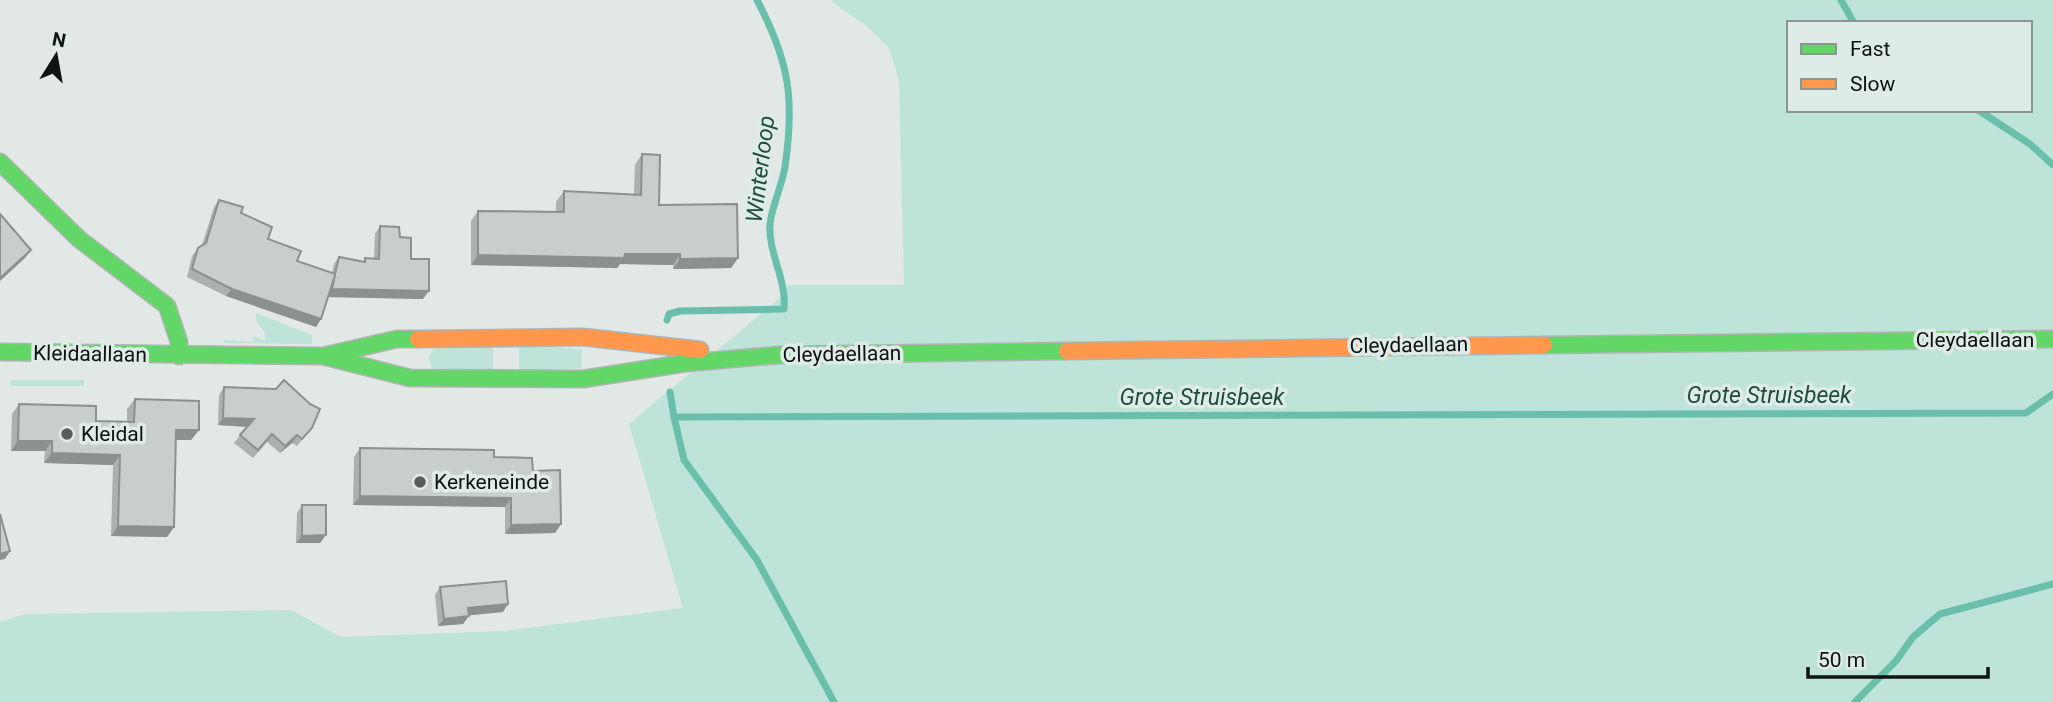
<svg xmlns="http://www.w3.org/2000/svg" width="2053" height="702" font-family="Roboto,sans-serif">
	<rect width="100%" height="100%" fill="#e1e8e6"/>
	<path fill="#bee3d8" fill-rule="evenodd" d="M830,0h1223v702h-2053v-80l26,-8 265,-4 50,27 164,-6 178,-23 -54,-184 152,-127 7,-12h116l-5,-205 -10,-32 -19,-19zM1789,23h241v87h-241z
		M256,313l56,22v9l-88,-1v-3l29,2 1,-6 11,5v-8l-9,-12z
		M493,345v27l-61,-4 -3,-11 4,-8z
		M519,345l63,4v19l-63,4z
		M10,380h74v6h-74z"/>
	<g fill="none" stroke-linecap="round" stroke-linejoin="round">
		<path stroke="#69bfaa" stroke-width="7" d="M1841,0l13,23
			M1978,110l52,34 23,21
			M667,320l2,-6 11,-3 104,-2c3,-29 -16,-56 -14,-85 2,-19 12,-38 15,-57 10,-69 4,-106 -28,-167
			M670,392l4,25
			M834,702l-77,-142 -73,-100 -10,-43 1352,-4 27,-19
			M1855,702l41,-41 17,-24 27,-23 113,-30"/>
		<defs>
			<path id="fast" d="M0,162l79,77 88,67 12,36v14
				M1544,345l509,-6
				M0,352l323,4 74,-17h21
				M323,356l87,22 173,1 103,-16 93,-8 288,-4"/>
			<path id="slow" d="M418,339l165,-2 117,13
				M1067,351l477,-6"/>
		</defs>
		<use href="#fast" stroke="#b0b5b3" stroke-width="19"/>
		<use href="#slow" stroke="#b0b5b3" stroke-width="19"/>
		<use href="#fast" stroke="#63d668" stroke-width="16"/>
		<use href="#slow" stroke="#ff974d" stroke-width="16"/>
	</g>
	<path fill="#acb1af" d="M642,154l17,51 79,53 -7,10 -58,1v-4l-53,-1 -3,4 -146,-3v-44l7,-10 78,1v-10l8,-11 70,3 1,-29z
		M219,200l22,13 27,26 29,22 35,12 2,-9 5,-7 24,5 2,-4h9l1,-24 5,-8 20,11 11,22 12,40 -95,-2 -7,22 -5,8 -90,-31 -39,-19 5,-21 6,-8 4,-3 12,-38z
		M224,387l86,17 2,24 -15,18 -5,-3 -12,10 -13,-11 -14,16 -19,-15 13,-16 -29,-2 1,-30z
		M135,399l64,31 -8,10h-15l-2,87 -7,10 -56,-1 2,-71 -69,-2 1,-12h-34l1,-37 7,-10 77,17 31,1v-13z
		M360,448l134,9 39,14 28,53 -6,9 -50,1v-27l-152,-2 1,-48z
		M302,505l18,38h-24l1,-30z
		M440,587l63,25 -34,3 -6,9 -25,2 -3,-31z"/>
	<path fill="#8c908f" d="M31,250l-6,8 -25,23v-3z
		M625,254h55l-7,11 -53,-1 -3,4 -146,-3 7,-10z
		M738,258l-7,10 -58,1 7,-10z
		M232,289l89,30 -5,8 -90,-31z
		M332,289l97,2 -6,8 -96,-2z
		M223,418l31,1 -5,8 -31,-2z
		M176,430h23l-8,10h-22z
		M297,435l-5,8 -12,10 5,-7z
		M18,441h34l-7,10h-34z
		M52,453l68,2 -7,10 -69,-2z
		M360,496l151,2 -6,9 -152,-2z
		M561,524l-6,9 -50,1 6,-9z
		M118,526l56,1 -7,10 -56,-1z
		M326,535l-6,8h-24l6,-7z
		M10,551l-5,8 -5,1v-6z
		M508,604l-5,8 -40,4 5,-8z
		M469,616l-6,8 -25,2 6,-7z"/>
	<path fill="#c8cecc" stroke="#8c908f" stroke-width="2" d="M642,154l18,1 -1,50 78,-1 1,54 -58,1v-5h-55l-1,4 -146,-3v-44l86,1v-21l77,4z
		M219,200l24,7 -2,6 31,14 -4,12 33,12 -4,10 38,13 4,-17 26,5v-4l14,1 1,-33 19,1 1,10 11,1v21h18v32l-97,-2 3,-14 -14,44 -89,-30 -40,-20 6,-21 8,-5z
		M0,214l31,36 -31,28z
		M284,380l26,24 10,5 -8,19 -10,11 -5,-4 -12,11 -13,-12 -14,16 -18,-15 14,-16 -31,-1 1,-31 52,2z
		M135,399l64,2v29h-23l-2,97 -56,-1 2,-71 -68,-2v-12h-34l1,-37 77,2v15l38,1z
		M360,448l134,2v7l38,1 1,13 27,-1 1,54 -50,1v-27l-151,-2z
		M302,505h24v30l-24,1z
		M0,514l10,37 -10,3z
		M506,581l2,23 -40,4 1,8 -25,3 -4,-32z"/>
	<g fill="#585e5c" stroke="#deebe7" stroke-width="2.5">
		<circle cx="67" cy="434" r="7"/>
		<circle cx="420" cy="482" r="7"/>
	</g>
	<g text-anchor="middle" stroke-width="7" stroke-linejoin="round" paint-order="stroke">
		<g font-size="21" fill="#0f1312" stroke="#deebe7">
			<text x="1975" y="347">Cleydaellaan</text>
			<text transform="translate(1409 345) rotate(-1)" y="7">Cleydaellaan</text>
			<text transform="translate(90 354) rotate(1)" y="7">Kleidaallaan</text>
			<text transform="translate(842 354) rotate(-1)" y="7">Cleydaellaan</text>
		</g>
		<g font-size="21" fill="#0f1312" stroke="#deebe7" text-anchor="start">
			<text x="81" y="441">Kleidal</text>
			<text x="434" y="489">Kerkeneinde</text>
		</g>
		<g font-size="23" font-style="italic" fill="#1d4e41" stroke="#deebe7">
			<text transform="translate(760 169) rotate(-83)" y="8">Winterloop</text>
			<text x="1769" y="403">Grote Struisbeek</text>
			<text x="1202" y="405">Grote Struisbeek</text>
		</g>
	</g>
	<rect x="1787" y="21" width="245" height="91" fill="#deebe7" stroke="#8b9592" stroke-width="2"/>
	<rect x="1801" y="44" width="35" height="10" fill="#63d668" stroke="#8b9592" stroke-width="2"/>
	<text x="1850" y="56" font-size="21" fill="#0f1312">Fast</text>
	<rect x="1801" y="79" width="35" height="10" fill="#ff974d" stroke="#8b9592" stroke-width="2"/>
	<text x="1850" y="91" font-size="21" fill="#0f1312">Slow</text>
	<g transform="translate(56 56) rotate(11)" stroke="#deebe7" stroke-width="5" paint-order="stroke">
	<path d="M0-5L12 26L0 18L-12 26Z" fill="#0f1312"/>
	<text y="-10" font-size="19" font-weight="bold" text-anchor="middle" fill="#0f1312">N</text>
	</g>
	<path d="M1808 667v10h180v-10" fill="none" stroke="#0f1312" stroke-width="3.5"/>
	<text x="1818" y="667" font-size="21" fill="#0f1312" stroke="#deebe7" stroke-width="5" paint-order="stroke">50 m</text>
</svg>
